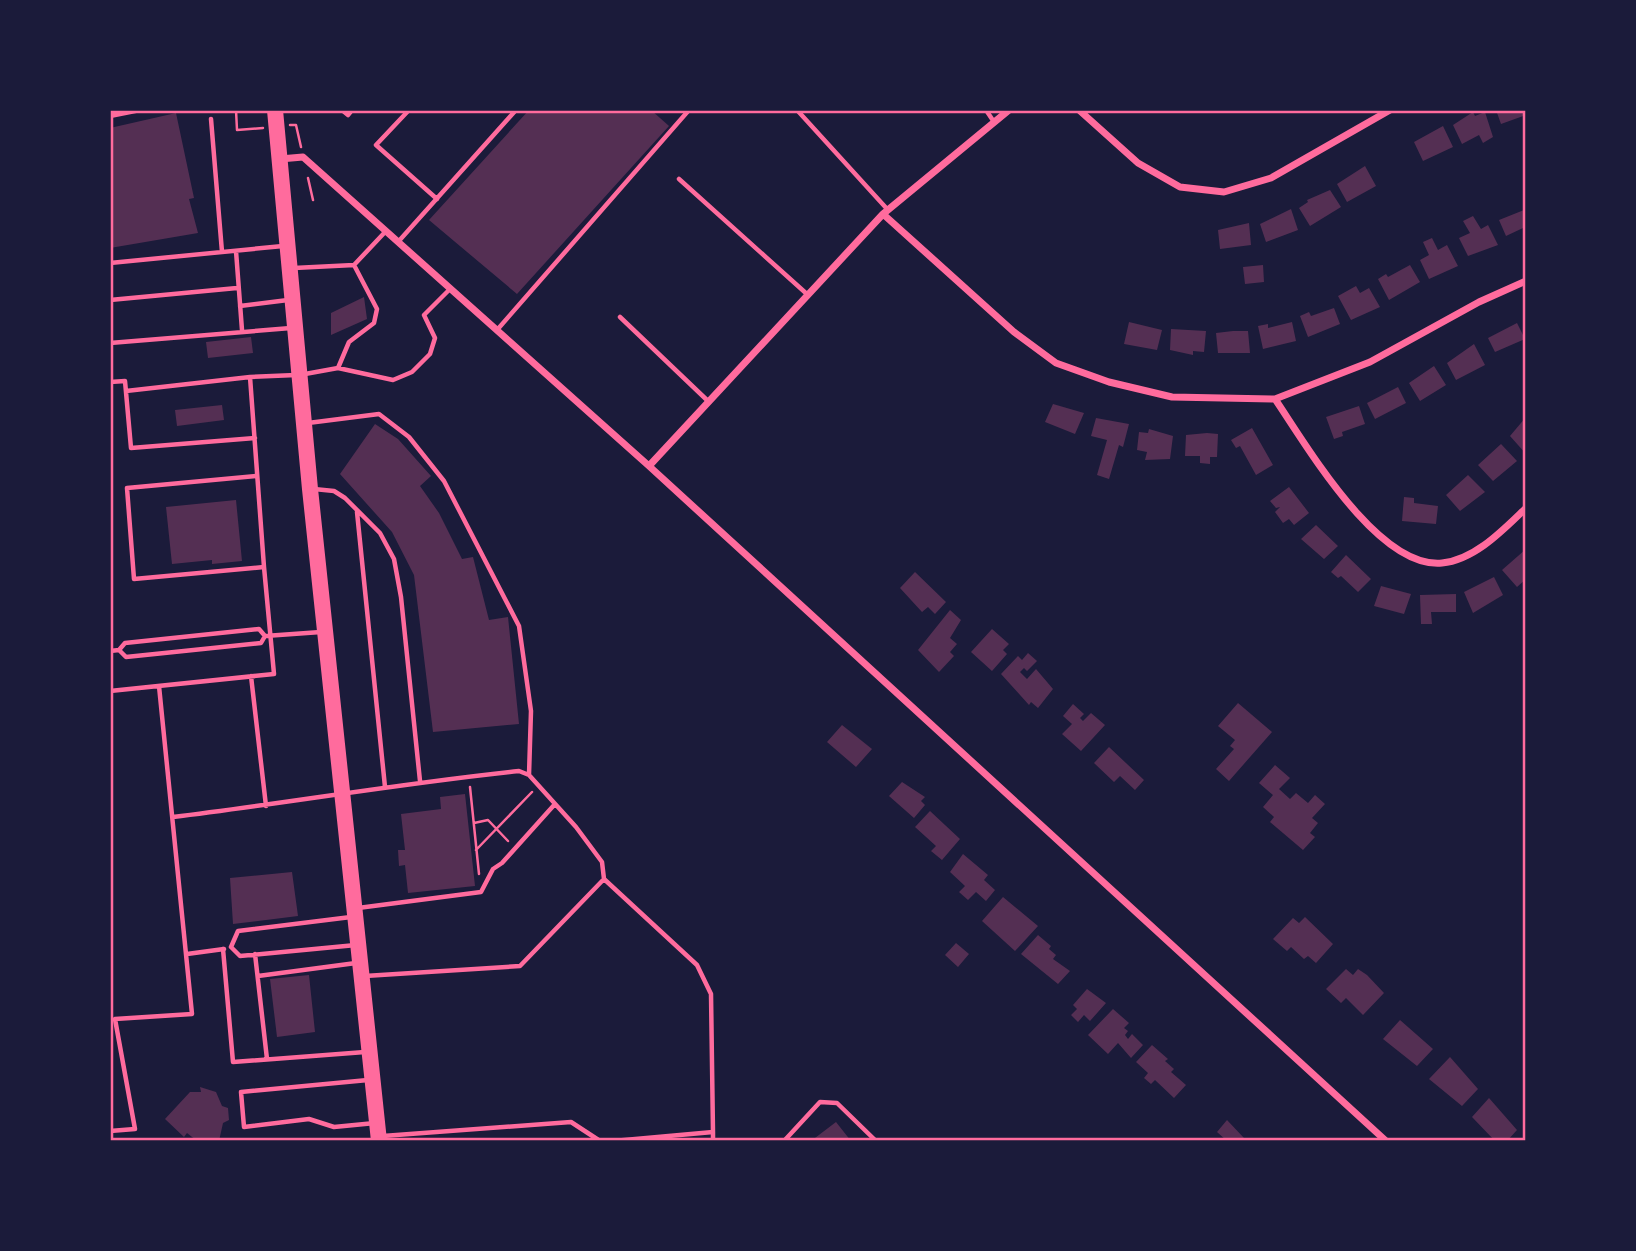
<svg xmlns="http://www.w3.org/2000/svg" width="1636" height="1251" font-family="Figtree,sans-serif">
	<rect width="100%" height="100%" fill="#1b1b3a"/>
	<path fill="#542f53" d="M529,110h122l18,16 -152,168 -88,-74z
		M1496,110h30v5l-25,9z
		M1473,112l2,4 10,-4 8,25 -10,6 -4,-8 -17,9 -9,-19z
		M176,113l18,85 -5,1 9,34 -88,15v-120z
		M1443,126l10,21 -30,14 -9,-19z
		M1365,166l11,20 -29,16 -10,-18z
		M1330,190l11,17 -31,19 -11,-18 9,-6 -1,-2z
		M1526,206v28l-3,-6 -17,8 -7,-16 25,-10z
		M1291,209l7,21 -32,12 -6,-18z
		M1473,216l8,13 7,-4 10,20 -30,11 -9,-18 11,-5 -7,-12z
		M1249,223l2,22 -31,4 -2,-19z
		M1432,238l6,12 9,-5 11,21 -29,13 -9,-19 9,-5 -6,-13z
		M1263,265l1,17 -19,2 -2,-17z
		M1410,265l10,17 -31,18 -11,-21 8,-5 2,3z
		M1356,286l4,7 9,-5 11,19 -29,13 -13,-24z
		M364,297l3,22 -36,16v-22z
		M1334,308l6,16 -32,13 -8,-21 9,-4 2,4z
		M1129,322l33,8 -5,20 -33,-6z
		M1292,322l4,19 -33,8 -5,-23 10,-2v4z
		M1517,323l8,16 -30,13 -7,-14z
		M1171,329l35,2 -2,21 -11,-1v4l-23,-5z
		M1233,331h15l2,22h-32l-2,-20z
		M251,337l2,16 -45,5 -2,-16z
		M1474,344l11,21 -29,15 -9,-17z
		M1434,366l12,19 -26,16 -11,-18z
		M1398,387l8,16 -31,16 -8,-16z
		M1053,404l31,9 -9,21 -30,-12z
		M222,405l2,15 -47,6 -2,-16z
		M1359,406l6,18 -23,8 1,4 -9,3 -8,-22z
		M1526,417v37l-16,-18z
		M1096,418l33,6 -6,23 -4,-2 -10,34 -12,-4 10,-35 -16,-4z
		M375,424l23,15 33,37 -11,10 19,27 23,46 11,-2 16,63 19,-3 11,107 -86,8 -19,-157 -22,-43 -52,-58z
		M1252,428l21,37 -17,10 -16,-29 -4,2 -5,-8z
		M1149,429l24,7 -3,23 -25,1 2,-8 -10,-2 2,-18 9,1z
		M1207,433l11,1 -1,23h-7v7l-10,-1v-7h-15l1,-21z
		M1501,444l16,17 -24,20 -15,-16z
		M1468,475l17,17 -25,19 -14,-16z
		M1289,487l20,26 -15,12 -5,-6 -6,4 -8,-11 5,-5 -4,1 -6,-7z
		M1404,497l10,1v5l24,3 -2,18 -34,-3z
		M236,500l6,61 -30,3v-4l-40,4 -6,-57z
		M1316,525l22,21 -14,13 -23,-20z
		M1526,549v30l-9,8 -15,-17z
		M1346,555l25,24 -13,13 -17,-16 -3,2 -7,-6z
		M915,572l31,30 -11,12 -7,-7 -6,5 -22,-24z
		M1494,577l9,18 -30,18 -9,-21z
		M1381,586l30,8 -7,20 -30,-8z
		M1456,594v18h-25l1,12h-11l-1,-29z
		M950,610l11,10 -11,18 7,6 -7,8 4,4 -15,16 -21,-22z
		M992,629l17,15 -6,6 4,4 -15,17 -21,-19z
		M1028,653l9,8 -10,10 -3,-3 -4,4 7,7 9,-10 17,20 -15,19 -7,-6 -2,3 -28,-31 17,-18 4,4z
		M1238,703l34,29 -43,49 -13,-12 18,-20 -4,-3 5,-6 -17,-14z
		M1073,704l11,10 -4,4 3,3 8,-8 14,12 -24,26 -19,-17 10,-10 -9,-8z
		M842,725l30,24 -16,18 -29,-25z
		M1109,747l35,33 -9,10 -15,-14 -6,6 -20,-19z
		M1275,765l15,13 -11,11 11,10 6,-6 12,10 7,-8 10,9 -13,14 6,5 -8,10 5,4 -12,13 -33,-28 4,-5 -11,-10 10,-12 -14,-12z
		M902,782l23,15 -4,4 4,4 -11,13 -25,-22z
		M465,794l10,92 -67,7 -3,-28 -6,1 -1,-16h7l-4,-36 40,-5 -1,-12z
		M930,811l30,28 -18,21 -11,-9 5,-5 -21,-19z
		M963,854l25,21 -4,5 11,10 -9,11 -10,-9 -8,8 -9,-8 6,-6 -15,-14z
		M292,872l6,44 -65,8 -3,-46z
		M1003,897l35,29 -23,25 -33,-30z
		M1305,917l28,27 -17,19 -8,-7 -4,3 -13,-12 -4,4 -14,-12 20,-21 6,5z
		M1038,935l13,11 -2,3 7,6 -3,4 17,12 -12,13 -37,-30z
		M956,943l13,11 -11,13 -13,-12z
		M1346,969l7,6 5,-6 9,6 17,18 -21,22 -17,-17 -5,5 -15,-14z
		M309,975l6,57 -38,5 -7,-58z
		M1087,989l19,14 -16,18 -6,-6 -6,7 -7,-7 6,-6 -4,-4z
		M1113,1009l16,14 -5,5 4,3 -3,4 3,4 4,-5 11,11 -12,13 -13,-15 -10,11 -20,-19z
		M1400,1020l33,29 -16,17 -34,-27z
		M1152,1045l16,14 -3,2 9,8 -3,3 15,13 -12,13 -19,-18 -4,4 -7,-6 4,-5 -12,-11z
		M1450,1057l28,32 -16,17 -33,-27z
		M200,1087l16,5 6,14 6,2 1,12 -6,3 -4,18h-22l-10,-8 -3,4 -19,-18 25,-27h11z
		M1489,1098l28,32 -10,11h-12l-23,-24z
		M1227,1120l17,18 6,3h-23l-10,-9z
		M836,1122l15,19h-40z"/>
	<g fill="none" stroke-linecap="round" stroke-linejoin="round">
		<path stroke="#ff6b9d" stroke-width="2.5" d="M236,110l1,20 26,-2
			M290,125h6l5,22
			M308,178l5,22
			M470,787l9,87
			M474,823l14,-3 20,21
			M476,850l56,-58"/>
		<path stroke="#ff6b9d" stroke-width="4.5" d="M342,110l6,5 4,-5
			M409,110l-33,35 61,54
			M797,110l91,100
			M986,110l8,12
			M110,116l30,-6
			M211,119l11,133
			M679,179l129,116
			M398,242l118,-132
			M236,251l6,79
			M110,263l173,-17
			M294,268l60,-3 32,-34
			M110,300l127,-12
			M240,306l48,-6
			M620,317l89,85
			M497,330l192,-220
			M110,343l181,-15
			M338,368l11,-26 25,-19 3,-14 -23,-44
			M305,374l33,-6 55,12 19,-8 18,-18 5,-16 -11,-23 26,-26
			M250,377l14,190 -130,12 -7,-91 130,-12
			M110,382l15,-1 6,67 124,-10
			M126,391l124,-14 46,-2
			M308,423l71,-9 30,23 35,44 75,145 12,85 -2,64
			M314,489l20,2 11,7 35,35 14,26 7,38 19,184
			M357,512l28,275
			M265,636l-6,-7 -134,14 -6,7 7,7 135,-14 4,-7 56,-4
			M110,651l9,-1
			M251,676l15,130
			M110,691l164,-17 -10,-107
			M173,817c115,-14 230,-34 346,-46l10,4 47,52 26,35 2,17
			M358,908l123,-16 12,-23 9,-6 53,-59
			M231,947l7,-16 113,-14
			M231,947l9,9 116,-11
			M223,949l10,113 132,-10
			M187,954l37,-5
			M255,954l12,105
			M258,976l98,-13
			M365,976l155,-10 84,-87 93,86 14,29 2,138 -100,9
			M368,1080l-127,12 3,35 65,-8 25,8 41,-4
			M110,1131l25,-2 -20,-110 77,-5 -33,-328
			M383,1136l188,-14 29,19
			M713,1141v-9
			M784,1141l36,-39 17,1 39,38"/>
		<path stroke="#ff6b9d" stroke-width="7" d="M1079,110l59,53 42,24 44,5 47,-14 119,-68
			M280,159l23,-2 346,309 737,675
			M883,214l131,118 42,31 53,19 63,15 103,2 95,-37 109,-60 47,-21
			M1275,399c32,47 103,170 167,164 33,-3 62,-34 84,-55
			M649,466l234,-252 126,-104"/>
		<path stroke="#ff6b9d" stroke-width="16" d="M275,110l35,379 69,652"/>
	</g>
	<rect width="1636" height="1251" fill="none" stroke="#1b1b3a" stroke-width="224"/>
	<rect x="112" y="112" width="1412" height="1027" fill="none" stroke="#ff6b9d" stroke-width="2.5"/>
</svg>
